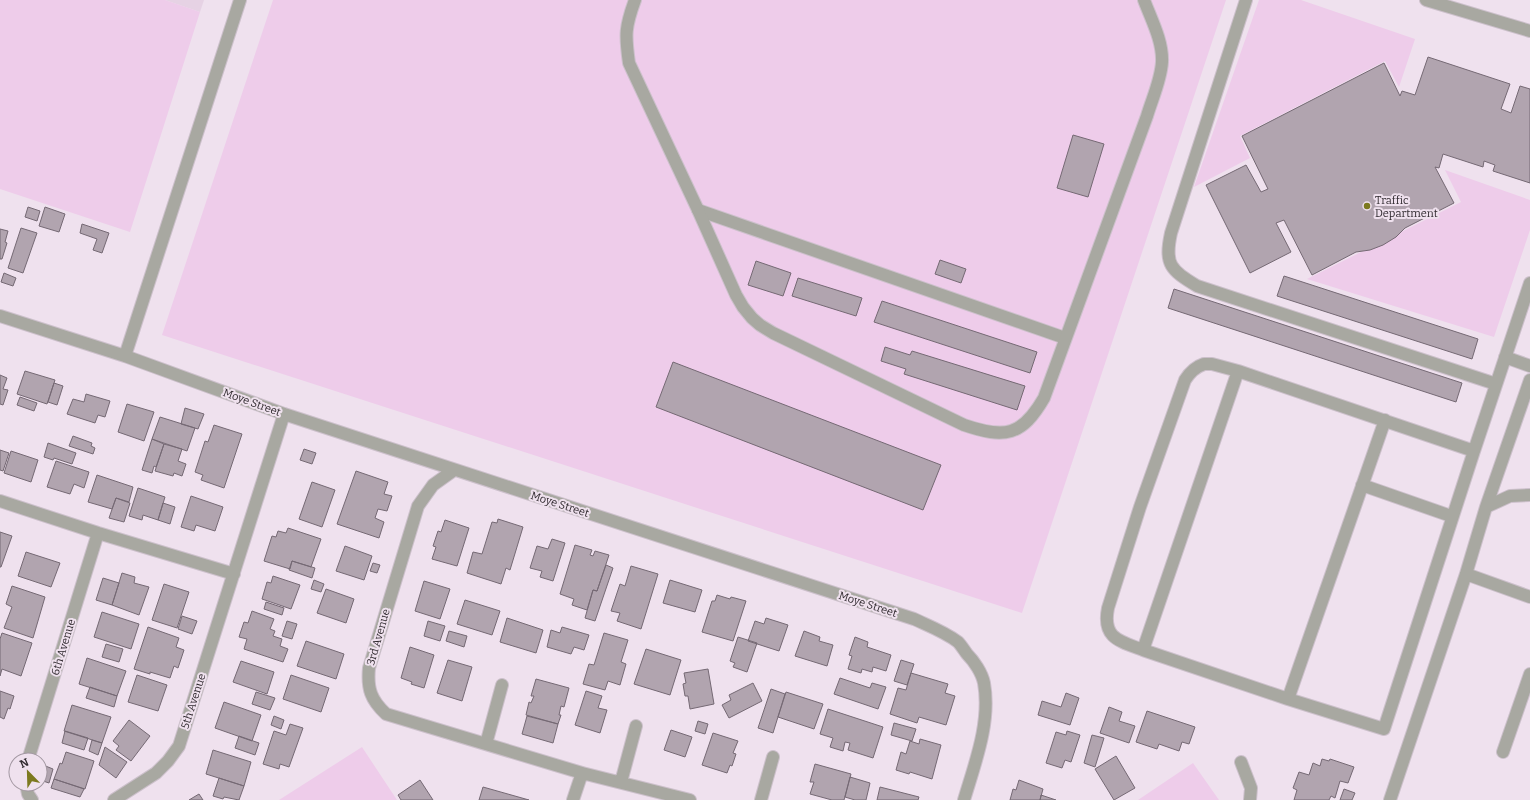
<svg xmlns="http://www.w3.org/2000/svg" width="1530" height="800" font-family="Bitter,serif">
	<rect width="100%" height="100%" fill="#efe1ee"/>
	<path fill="#e6d2e4" d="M165,0h39l-4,12z"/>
	<path fill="#eeccea" d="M0,0h165l35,12 -70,220 -130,-43z
		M273,0h953l-204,613 -860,-278z
		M1259,0h42l114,39 -16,48 -14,-26 -145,75 10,22 -56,29z
		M1445,170l85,30v30l-36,107 -187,-58 154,-77z
		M362,747l35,53h-118z
		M1193,763l26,37h-81z"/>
	<path fill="#b1a4af" stroke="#756974" d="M1428,57l82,27 -9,25 10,4 9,-27 10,3v94l-37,-12 2,-6 -11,-4 -1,6 -40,-13 -4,14 -4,-1 19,36 -49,25 -9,9 -13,8 -13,5 -14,2 -44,23 -28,-55 -8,3 15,29 -41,21 -44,-88 40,-20 15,27 7,-3 -26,-53 142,-73 16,33 2,-5 13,4z
		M1073,135l31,9 -16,53 -31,-9z
		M28,207l12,4 -3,10 -12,-4z
		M45,207l20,7 -6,18 -20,-6z
		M82,224l27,9 -7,20 -9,-3 4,-11 -17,-6z
		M21,228l16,5 -14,40 -15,-5z
		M0,229l8,2 -3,11 2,1 -5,16h-2z
		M940,260l26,9 -5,14 -26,-9z
		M756,261l35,12 -8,23 -35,-11z
		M4,273l12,5 -3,8 -12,-4z
		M1284,276l194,63 -6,20 -195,-63z
		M798,278l64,20 -6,18 -64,-20z
		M1174,289l288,94 -6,19 -288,-94z
		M882,301l155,51 -7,21 -156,-51z
		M885,347l25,8 2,-4 113,35 -8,24 -113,-36 2,-5 -25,-8z
		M673,362l268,103 -18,45 -267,-103z
		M25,371l30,9 -8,24 -30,-10z
		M0,375l7,3 -4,11 5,1 -5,15 -3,-1z
		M54,383l9,3 -6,19 -9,-3z
		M86,394l24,7 -5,16 -7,-2 -3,8 -28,-9 6,-15 11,3z
		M20,397l17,6 -3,8 -17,-6z
		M127,404l27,8 -10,29 -26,-9z
		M185,408l19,6 -6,15 -17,-5z
		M160,417l35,11 -8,23 -35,-12z
		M214,425l28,9 -18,54 -23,-8 2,-5 -8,-3 10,-31 3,1z
		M73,436l19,7 -1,3 4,2 -2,6 -24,-8z
		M152,439l12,5 -8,23 -2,-1 -2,7 -10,-3z
		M48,443l28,10 -4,11 -18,-6 -1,2 -9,-3z
		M164,444l18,5 -4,12 8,3 -4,12 -8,-3 -1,3 -18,-5z
		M304,449l12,4 -4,11 -12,-4z
		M0,450l9,3 -6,18 -3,-1z
		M11,451l27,9 -7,22 -27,-9z
		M56,461l33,11 -5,16 -10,-4 -4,10 -23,-7z
		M356,471l32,11 -4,12 8,2 -5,15 -9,-2 -3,9 9,4 -5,16 -42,-14z
		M97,475l36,12 -4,15 -13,-4 -4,11 -24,-7z
		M312,482l23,8 -13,37 -23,-8z
		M138,488l27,9 -7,23 -15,-5 -1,5 -13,-4z
		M191,496l32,11 -8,24 -19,-6 -2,6 -13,-4z
		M116,498l14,5 -6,19 -15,-4z
		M163,503l12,4 -5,17 -12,-4z
		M498,519l25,8 -13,43 -4,-2 -5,16 -34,-11 6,-21 9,2 10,-32 5,1z
		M445,520l24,8 -12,38 -25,-7 4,-12 -3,-1 5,-15 3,1z
		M288,528l33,11 -10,28 -19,-6 -2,8 -26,-8 8,-25 4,1 2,-6 8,2z
		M0,532l12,4 -11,31h-1z
		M552,539l13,4 -12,38 -13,-4 2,-6 -12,-3 7,-22 11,3z
		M575,545l17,5 -2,5 3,1 2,-5 14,4 -12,36 -4,-1 -6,20 -15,-5 2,-6 -14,-5z
		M345,546l27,10 -8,24 -28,-9z
		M26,552l34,11 -9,24 -33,-11z
		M292,561l23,7 -3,10 -23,-8z
		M373,563l7,2 -3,8 -7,-2z
		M606,565l7,3 -18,53 -10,-3 8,-28 4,1z
		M631,566l27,8 -17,55 -24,-8 3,-8 -9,-2 9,-27 5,2z
		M122,573l13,4 -1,6 15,4 -10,28 -27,-10z
		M273,576l27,9 -9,24 -29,-10 5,-17 4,1z
		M103,578l16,5 -7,22 -16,-5z
		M314,580l10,4 -3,8 -10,-3z
		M670,580l32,10 -7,22 -32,-9z
		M424,581l26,8 -10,30 -25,-8z
		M164,584l25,8 -12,36 -25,-8z
		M12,586l33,11 -12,41 -29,-10 8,-21 -6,-3z
		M326,589l28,10 -8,24 -29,-10z
		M717,595l13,4 1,-2 15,4 -13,40 -31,-9 10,-31h3z
		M465,600l35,11 -8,24 -35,-11z
		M266,602l18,6 -2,7 -18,-6z
		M252,611l22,8 -4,10 5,2 -2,5 9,3 -2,7 8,3 -5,13 -39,-13 3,-10 -8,-2 5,-15 4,1z
		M102,612l37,12 -8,25 -37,-12z
		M182,616l15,5 -5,13 -14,-5z
		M507,618l36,12 -7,23 -36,-11z
		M766,618l22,7 -9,26 -31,-10 7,-20 9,3z
		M287,621l10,3 -5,15 -10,-3z
		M428,621l17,5 -5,15 -16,-5z
		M148,627l31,11 -3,9 8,3 -6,18 -4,-2 -4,12 -20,-6v2l-16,-5z
		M562,627l27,8 -5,15 -10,-3 -3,7 -24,-7 4,-17 9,3z
		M449,631l18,5 -3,11 -18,-6z
		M804,631l16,6 -1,4 14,4 -6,21 -32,-10z
		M2,633l30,10 -11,33 -19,-7 -2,7v-37z
		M604,633l24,7 -7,22 5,2 -6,21 -12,-4 -3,9 -22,-6 6,-20 5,1z
		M738,637l19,6 -10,29 -14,-5 2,-4 -5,-2z
		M855,637l13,5 -1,5 24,8 -5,16 -13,-4 -1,5 -10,-3 -1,4 -13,-4 4,-13 -3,-1z
		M306,641l38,13 -8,25 -39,-13z
		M106,644l17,5 -4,13 -17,-5z
		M410,647l24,8 -10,33 -13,-4 1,-2 -11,-4z
		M646,649l35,11 -11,35 -36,-11z
		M87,658l39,13 -9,25 -38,-12z
		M448,660l24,7 -10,34 -25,-8z
		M901,660l13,4 -7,21 -13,-4z
		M241,661l33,11 -7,22 -34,-12z
		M708,669l6,35 -24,5 -2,-13h-3l-2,-12 3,-1 -2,-10z
		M911,673l37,11 -3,9 10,3 -9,29 -27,-8 -2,6 -27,-9 8,-26 8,2z
		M137,675l30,10 -9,26 -30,-9z
		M291,675l38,13 -8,24 -38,-13z
		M840,678l30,10 2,-5 14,4 -8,22 -44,-15z
		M536,679l33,9 -5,19 -3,-1 -2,9h2l-3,9 -32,-9 3,-13 2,1 3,-7h-3z
		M753,683l9,18 -33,17 -7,-13 9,-5 -2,-5z
		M90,687l27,9 -3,11 -28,-9z
		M771,689l14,5 -12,39 -15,-5z
		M0,691l14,5 -4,13 -2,-1 -4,11 -4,-2z
		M586,691l16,5 -4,12 9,2 -7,23 -25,-8z
		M256,692l19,6 -5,12 -18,-6z
		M786,692l37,12 -9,25 -36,-12z
		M1066,693l13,5 -9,27 -32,-10 4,-14 19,6z
		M224,702l37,13 -9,26 -37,-13z
		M72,705l39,12 -9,26 -38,-12z
		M1109,707l13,5 -3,9 16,5 -6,17 -29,-10z
		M828,709l55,18 -10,31 -25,-8 2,-7 -5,-1 -2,9 -13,-4 3,-9 -13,-4z
		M1147,711l48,16 -6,17 -7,-2 -3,9 -20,-7 -2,5 -21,-7z
		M274,716l10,4 -3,9 -10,-4z
		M527,716l31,8 -5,19 -31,-9z
		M129,720l21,16 -19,25 -15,-11 3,-4 -6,-5z
		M698,721l10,3 -3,10 -10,-3z
		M894,723l22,6 -4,12 -21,-6z
		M290,724l13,4 -14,39 -9,-3 -1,5 -16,-5 11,-33 12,4z
		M671,730l21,7 -7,20 -21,-7z
		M65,731l23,7 -4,12 -22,-7z
		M1067,731l13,4 -9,27 -6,-2 -3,8 -16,-5 10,-31 10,3z
		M713,733l25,8 -5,12 3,1 -4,12 -2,-1 -3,8 -25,-8z
		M1092,735l12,3 -9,29 -11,-4z
		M239,736l20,7 -4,12 -20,-7z
		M920,739l21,6 -9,34 -22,-7 -1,2 -13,-4 5,-18 5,2 4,-13 9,3z
		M92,740l10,3 -4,12 -9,-4z
		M105,747l22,15 -11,16 -17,-13z
		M213,750l38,12 -7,24 -38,-12z
		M66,752l28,9 -9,28 -31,-10 6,-16 2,1z
		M1116,756l19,32 -21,12 -19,-31z
		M1322,759l7,2 1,-2 24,8 -6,16 -8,-2 -5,17 -4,-2 -2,4h-35l3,-10 -4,-2 6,-16 10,3 4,-12 7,3z
		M815,764l36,10 -7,26h-12l-22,-6 4,-12h-4z
		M43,765l10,4 -4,14 -9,-3v-6z
		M850,777l20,6 -4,17h-11l-10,-3z
		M219,778l25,8 -5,14 -15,-3 -1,2 -10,-3z
		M54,779l30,10 -4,8 -29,-9z
		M420,780l13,20h-32l-3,-5z
		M1019,780l24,9 -3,11h-30l3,-11 3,1z
		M483,787l46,13h-50z
		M880,787l39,10 -1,3h-41z
		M1344,789l11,4 -3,7h-12z
		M199,794l4,6h-14z
		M1041,795l15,5h-16z"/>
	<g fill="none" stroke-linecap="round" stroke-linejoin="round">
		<defs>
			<path id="lane" d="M1246,0l-75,233c-7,32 0,37 26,53l299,98
				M1426,0l104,31
				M698,210l367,128
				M1505,357l25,9
				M1204,364h8l26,7 236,80 -90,278 -96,-30 -145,-49c-24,-9 -41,-12 -35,-42l32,-101 45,-127c5,-8 10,-13 19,-16z
				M1474,451l56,-168
				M1362,485l89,31
				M1486,507l24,-11 20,-1
				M1466,574l64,23
				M1143,650l95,-279
				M1288,699l97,-279
				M1503,752l27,-78
				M1390,800l76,-226 20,-67 44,-127"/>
			<path id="street" d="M635,0c-10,27 -10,35 -6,63l69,147 38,85 7,12 9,11 8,7 13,8 191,92c41,14 58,11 80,-27l103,-282c5,-17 14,-36 15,-54 1,-21 -11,-43 -18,-62
				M0,316l125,40 159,58 630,205c15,7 31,13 44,23 3,3 6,8 9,12 7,7 15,19 17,29 7,39 -9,80 -20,117
				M125,356l115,-356
				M454,470l-21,15 -15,21 -49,162c-2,21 2,32 17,46l196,59 108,27
				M0,501l98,32 136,41
				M486,744l16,-59
				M28,760l70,-227
				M1241,762l10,26 -1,12
				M621,782l15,-56
				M26,784l2,10 4,6
				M114,800l42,-27 12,-12 11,-15 105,-332
				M573,800l9,-27
				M761,800l12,-43"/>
		</defs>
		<use href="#lane" stroke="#ccc0cb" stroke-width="14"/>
		<use href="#street" stroke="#ccc0cb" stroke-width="14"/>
		<use href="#lane" stroke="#a8a8a1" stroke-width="12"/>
		<use href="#street" stroke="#a8a8a1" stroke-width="12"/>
	</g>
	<circle fill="#7c791f" stroke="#efe1ee" stroke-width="1.5" cx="1367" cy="206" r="4"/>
	<g text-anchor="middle" stroke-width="4" stroke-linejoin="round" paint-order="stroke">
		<g font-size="11" fill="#2f292e" stroke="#efe1ee" text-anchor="start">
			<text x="1375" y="204">Traffic<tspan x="1375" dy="13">Department</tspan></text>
		</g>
		<g font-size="11" fill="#2f292e" stroke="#efe1ee">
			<text transform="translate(252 402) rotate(20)" y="4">Moye Street</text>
			<text transform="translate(560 504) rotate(18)" y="4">Moye Street</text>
			<text transform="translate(868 604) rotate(18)" y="4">Moye Street</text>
			<text transform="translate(378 637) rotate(-74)" y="4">3rd Avenue</text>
			<text transform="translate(63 647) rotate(-73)" y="4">6th Avenue</text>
			<text transform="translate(193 701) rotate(-72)" y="4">5th Avenue</text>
		</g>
	</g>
	<g transform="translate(28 772) rotate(337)"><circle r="19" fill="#efe1ee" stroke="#a297a1"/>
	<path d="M0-3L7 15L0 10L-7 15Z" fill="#7c791f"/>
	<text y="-6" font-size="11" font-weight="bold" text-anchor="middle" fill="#2f292e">N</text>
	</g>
</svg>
